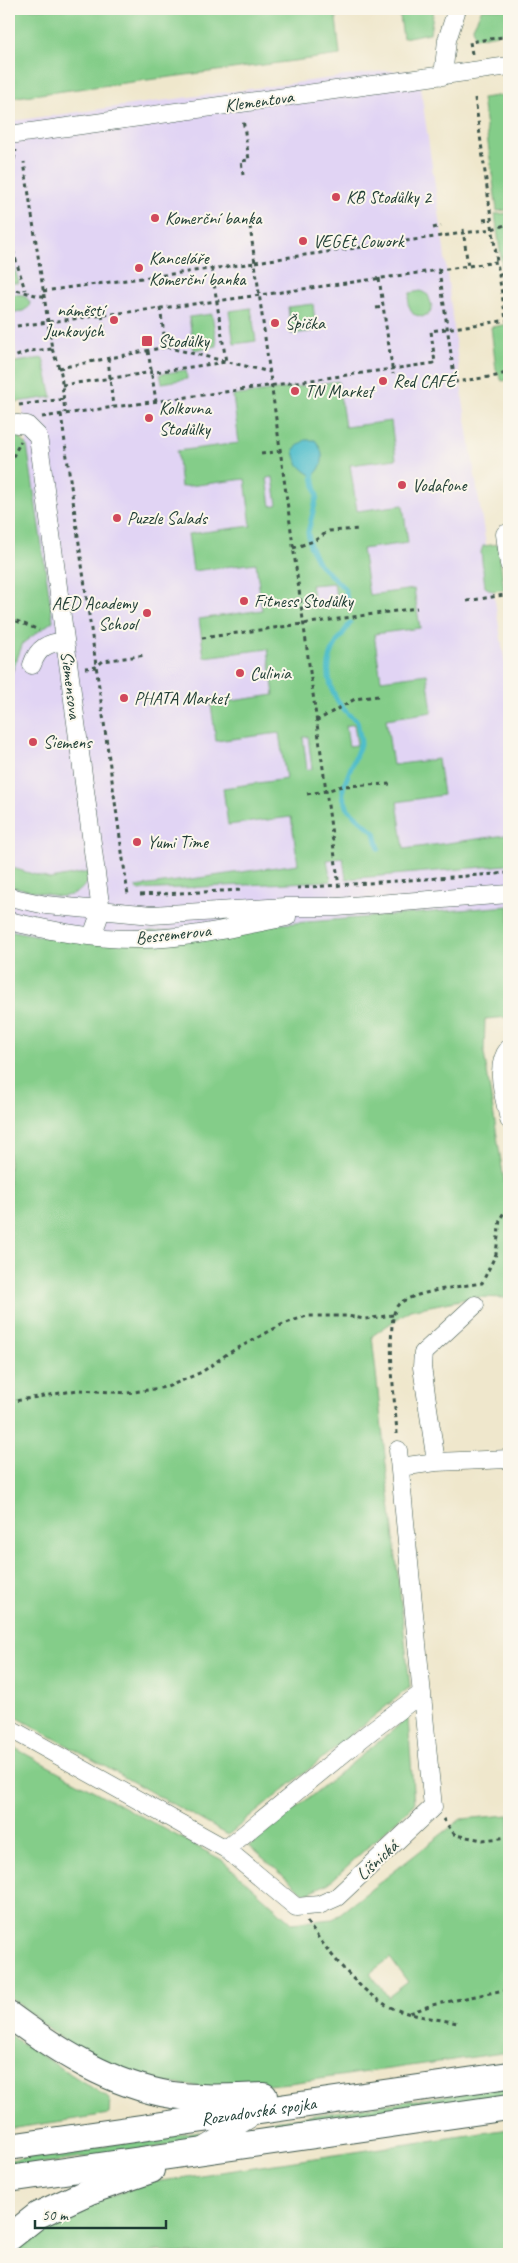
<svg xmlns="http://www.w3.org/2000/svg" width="518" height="2263" font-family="Caveat,sans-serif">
	<rect width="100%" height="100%" fill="#fbf7ec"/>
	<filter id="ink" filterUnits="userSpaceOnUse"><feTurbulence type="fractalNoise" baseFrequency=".02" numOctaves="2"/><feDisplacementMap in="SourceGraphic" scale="10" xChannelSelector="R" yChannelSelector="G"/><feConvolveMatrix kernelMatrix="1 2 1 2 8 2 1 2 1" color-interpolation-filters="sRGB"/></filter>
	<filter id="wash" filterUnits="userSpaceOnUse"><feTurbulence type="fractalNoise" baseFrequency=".0096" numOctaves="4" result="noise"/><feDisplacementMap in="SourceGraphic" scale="20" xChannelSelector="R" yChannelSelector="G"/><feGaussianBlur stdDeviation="1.12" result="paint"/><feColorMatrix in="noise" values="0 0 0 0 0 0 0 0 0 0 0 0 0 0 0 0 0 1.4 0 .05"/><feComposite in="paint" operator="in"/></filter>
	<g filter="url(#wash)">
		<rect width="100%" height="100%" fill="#efe7cc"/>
		<path fill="#e1d4f4" d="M384,71h34l23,155 21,168 47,295v217l-227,18 -233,14 -38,-7 -2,-5v-244l14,-39 30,-23 -26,-175 -18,-150v-167l3,-7z"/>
		<path fill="#84cd89" stroke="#52855e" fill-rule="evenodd" d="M9,9h326l5,46 -331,43z
			M399,9h35l-4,24 -27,5z
			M482,9h27v23l-34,6 -2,-11z
			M504,95l5,36v79l-12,1 -15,-113z
			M509,213v38l-6,5 3,5 3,-2v58l-14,-103z
			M9,249l10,34h-10z
			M421,291l7,4 4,11 -2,7 -8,4 -9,-3 -5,-10 2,-11z
			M9,294l15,1 6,7 -1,5 -6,4 -14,2z
			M313,304l3,27 -25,3 -3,-27z
			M251,308l5,33 -22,3 -5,-33z
			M212,314l5,32 -23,4 -5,-33z
			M509,324v56l-7,1 -6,-11 -5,-43z
			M43,358l9,39 -43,6v-40z
			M186,370l1,9 -25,4 -2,-9z
			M338,381l7,46 46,-6 5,38 -46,6 7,46 46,-6 5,38 -46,6 7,46 45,-6 6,39 -46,6 7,46 46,-6 5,38 -46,7 7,46 45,-6 5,36 -46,7 7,47 102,-14 3,28 -3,2 -160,14 -3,-21 -16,2 4,21 -193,9 -3,-3 163,-23 -7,-47 -63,8 -5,-37 63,-9 -7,-46 -63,8 -5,-37 63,-9 -6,-46 -64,8 -5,-38 63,-9 -6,-47 -63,8 -5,-37 63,-8 -6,-47 -64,8 -4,-36 62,-8 -6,-47zM273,477l4,28 -6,1 -4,-28zM334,583l3,22 -22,3 -4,-23zM354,724l3,21 -8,1 -3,-20zM308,736l4,33 -5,1 -4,-33z
			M9,432l7,2 11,11 26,176 -30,22 -14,37z
			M498,544l6,46 -12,1 -7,-4 -4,-35 2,-6z
			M9,867l41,12 39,-7c-1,18 -17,26 -33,24l-47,-10z
			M509,906v111l-24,2 -1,34 25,159v86l-34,-1 -65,13 -38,26 38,351 -182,148 -219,-122v-783l40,8 233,-14z
			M408,1718l6,86 -85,79 -24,11 -56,-48z
			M9,1745l213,115 70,63 41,-4 128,-100 48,-4v237l-219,31 -68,6 -66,-7 -80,-32 -67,-54zM390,1958l18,24 -20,15 -18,-24z
			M9,2035l101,64 -1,15 -100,15z
			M509,2086v10l-250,35 1,-8z
			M509,2129v125h-318l-38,-2 -5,2h-139v-4l52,-39 93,-29z
			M199,2131l-1,10 -189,28v-9z"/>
		<path fill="#50bdcb" stroke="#387d80" d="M305,440h10c10,12 10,26 -2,36 -12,-7 -18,-13 -19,-27z"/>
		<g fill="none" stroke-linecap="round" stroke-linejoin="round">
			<path stroke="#50bdcb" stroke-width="5" d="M313,476l4,20 -9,36 2,14 9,18 26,25 3,17
				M350,623c-4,7 -9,13 -13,19 -18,29 -5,61 20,79l4,21 -18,46v8l5,13 27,24 4,16"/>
		</g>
	</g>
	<g filter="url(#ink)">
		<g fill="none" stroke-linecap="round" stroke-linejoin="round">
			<defs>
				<path id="minor" d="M443,76l4,-36 10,-31
					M9,135l500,-69
					M9,423l18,2 11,11 63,475 -9,25
					M505,534l4,30
					M32,665c6,-18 16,-22 33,-24
					M9,897l37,8 106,10 133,-8h52l172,-13
					M9,921c43,10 87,19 132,18 49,0 98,-13 146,-22
					M509,1048c-16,19 -4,50 0,72
					M436,1462l-14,-95 1,-14 52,-48
					M400,1467l36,-5 73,-3
					M9,1728l217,121 70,58 23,-2 18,-8 96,-90 -35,-357
					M226,1849l145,-118 51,-38
					M203,2147l53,-32"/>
				<g id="highway">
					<path d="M9,2015c49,36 102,70 163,80 30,4 61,2 92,1"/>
					<path id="s1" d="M9,2147l500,-72"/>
					<path d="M9,2179l500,-72"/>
					<path d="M9,2238l29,-23 52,-24 61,-21"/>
				</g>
			</defs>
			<use href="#minor" stroke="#3e564b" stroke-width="19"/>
			<use href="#highway" stroke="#3e564b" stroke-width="28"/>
			<path stroke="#3e564b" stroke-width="3" stroke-dasharray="4 4" stroke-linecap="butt" d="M505,37l2,13
				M472,54l-2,-12 39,-6
				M475,98l22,164
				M243,175l-2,-14 8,-1 -6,-41
				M9,183l7,-33
				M483,220l8,-1
				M250,226l89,661
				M9,227l5,27 11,36
				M433,228l8,-2
				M463,229l5,38
				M352,241l1,7
				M255,262l237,-33 17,-5
				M439,270l16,112 41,-6 13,-4
				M499,274h10
				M379,278l14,96
				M9,289c12,1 22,6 34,7
				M43,291l212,-28
				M160,308l6,39 104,25
				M376,308l8,-1
				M102,315l3,18
				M9,327l208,-26 280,-39 9,58
				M52,349l9,24 4,40
				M148,351l8,50
				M108,358l5,49
				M9,359l21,-8 22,-2 -28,-187
				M59,368l107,-21
				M62,385l164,-23 -14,-92
				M19,405l45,-6
				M61,414l67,481
				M42,417l393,-54 -4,-32 78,-11
				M261,454l20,-3
				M9,464l12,-23
				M293,548l21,-7 15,-10 31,-2
				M467,601l37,-6
				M9,618l30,12
				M202,638l215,-30
				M85,668l11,-1 7,-6 43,-6
				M316,721l39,-22 23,-3
				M307,794l19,-3 16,-5 48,-2
				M297,888l212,-15
				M140,895l103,-5
				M9,1402l69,-12 49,3 40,-6 35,-15 25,-18 56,-30 24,-8h40l18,3 28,-4
				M397,1434c-1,-23 -13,-114 1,-129 12,-13 65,-19 84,-22l14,-29 4,-35 9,-15
				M443,1819l12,16 28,5 26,-3
				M307,1922c19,27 49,66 79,83 21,11 48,13 71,18
				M410,2013l22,-8 77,-16"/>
			<use href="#minor" stroke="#fff" stroke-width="18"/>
			<use href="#highway" stroke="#fff" stroke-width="26"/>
		</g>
	</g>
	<g fill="#d1495b" stroke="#fbf7ec" stroke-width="2">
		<circle cx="336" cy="197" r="5"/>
		<circle cx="155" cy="218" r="5"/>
		<circle cx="303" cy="241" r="5"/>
		<circle cx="139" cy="268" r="5"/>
		<circle cx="114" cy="320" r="5"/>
		<circle cx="275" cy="323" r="5"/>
		<rect x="141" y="335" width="12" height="12" rx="2.5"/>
		<circle cx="383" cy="381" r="5"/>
		<circle cx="295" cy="391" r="5"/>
		<circle cx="149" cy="418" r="5"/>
		<circle cx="402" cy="485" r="5"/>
		<circle cx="117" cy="518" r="5"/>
		<circle cx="244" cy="601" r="5"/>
		<circle cx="147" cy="613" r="5"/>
		<circle cx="240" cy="673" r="5"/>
		<circle cx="124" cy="698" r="5"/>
		<circle cx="33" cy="742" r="5"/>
		<circle cx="137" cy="842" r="5"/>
	</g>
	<g text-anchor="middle" stroke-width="4" stroke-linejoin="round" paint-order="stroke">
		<g font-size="18" fill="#1f3d34" stroke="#fbf7ec">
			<text transform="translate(259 101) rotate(-8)" y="6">Klementova</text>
			<text transform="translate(71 685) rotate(83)" y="6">Siemensova</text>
			<text transform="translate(173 934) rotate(-6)" y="6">Bessemerova</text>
			<text transform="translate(377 1860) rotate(-43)" y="6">Líšnická</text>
			<text dy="6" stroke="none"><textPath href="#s1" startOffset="252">Rozvadovská spojka</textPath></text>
		</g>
		<g font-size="18" fill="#1f3d34" stroke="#fbf7ec" text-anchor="start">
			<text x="346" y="203">KB Stodůlky 2</text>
			<text x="165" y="224">Komerční banka</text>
			<text x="313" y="247">VEGEt Cowork</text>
			<text x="149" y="264">Kanceláře<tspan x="149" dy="21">Komerční banka</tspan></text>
			<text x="104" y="316" text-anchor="end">náměstí<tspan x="104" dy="21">Junkových</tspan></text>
			<text x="285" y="329">Špička</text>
			<text x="158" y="347">Stodůlky</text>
			<text x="393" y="387">Red CAFÉ</text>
			<text x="305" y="397">TN Market</text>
			<text x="159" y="414">Kolkovna<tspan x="159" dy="21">Stodůlky</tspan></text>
			<text x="412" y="491">Vodafone</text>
			<text x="127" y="524">Puzzle Salads</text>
			<text x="254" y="607">Fitness Stodůlky</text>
			<text x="137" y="609" text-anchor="end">AED Academy<tspan x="137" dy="21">School</tspan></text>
			<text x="250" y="679">Culinia</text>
			<text x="134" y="704">PHATA Market</text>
			<text x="43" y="748">Siemens</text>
			<text x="147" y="848">Yumi Time</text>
		</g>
	</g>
	<rect width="518" height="2263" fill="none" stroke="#fbf7ec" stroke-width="30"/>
	<path d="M35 2220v8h131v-8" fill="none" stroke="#1f3d34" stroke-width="2.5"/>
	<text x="42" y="2220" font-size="15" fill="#1f3d34" stroke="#fbf7ec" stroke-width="4" paint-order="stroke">50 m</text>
</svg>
